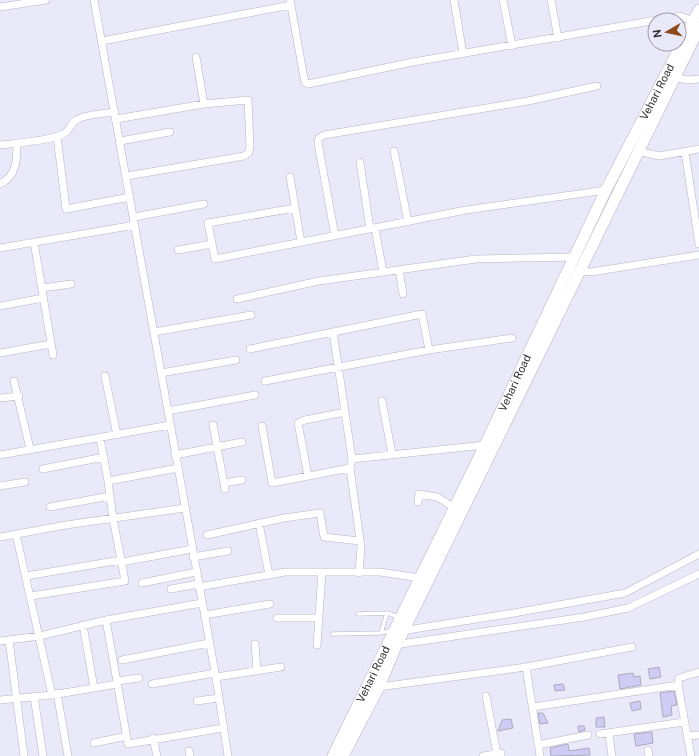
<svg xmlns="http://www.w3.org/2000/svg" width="699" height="756" font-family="'Public Sans',sans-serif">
	<rect width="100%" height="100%" fill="#e9e9fa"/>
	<path fill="#ceccf5" stroke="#acabbb" d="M659,667l2,10 -11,2 -2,-10z
		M633,673l1,4 6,-1 1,9 -21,4 -2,-14z
		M563,684l2,6 -10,1 -1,-6z
		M674,691l3,14 -6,1 1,9 -9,2 -3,-24z
		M640,701l1,8 -9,2 -2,-8z
		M538,713h5l5,10 -8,1z
		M604,717l1,10h-9v-9z
		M511,719l2,9 -15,3 4,-11z
		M578,726h6l1,4 -6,2z
		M652,732l1,11 -17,3 -2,-12z
		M568,744l1,7 20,-3 1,7 -39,1 -1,-8z"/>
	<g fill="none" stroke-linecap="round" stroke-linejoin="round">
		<defs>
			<path id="lane" d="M358,614l29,-1 12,4
				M381,633l6,-20
				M332,634l49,-1 11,-3"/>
			<path id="street" d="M94,0l122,678 12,78
				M290,0l14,78 1,4 3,2 105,-22 267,-46 13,5
				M454,0l9,54
				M503,0l9,46
				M551,0l7,38
				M0,7l46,-7
				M102,41l189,-36
				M196,57l8,47
				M675,77l12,3 12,-1
				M116,119l88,-15 44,-4 2,46 -1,6 -5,4 -117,20
				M57,136l9,73 64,-12
				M120,141l50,-9
				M0,145c16,-2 50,-4 64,-11 6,-4 6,-10 12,-14 9,-6 27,-6 39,-8
				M394,151l14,71
				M638,151l21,5 40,-7
				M685,152l14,92
				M360,162l10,67
				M290,177l11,65
				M0,184c17,-8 17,-25 17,-41
				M295,208l-87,15 7,36 251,-49 140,-20
				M134,217l70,-13
				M375,228l8,44
				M335,236l-17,-93 1,-5 5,-3 204,-34 69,-15
				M34,242l19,113
				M0,248l135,-23
				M178,250l34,-6
				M399,270l4,24
				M580,271l11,1 108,-17
				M42,288l29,-4
				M237,299l82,-18 157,-22 99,-2
				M0,306l43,-8
				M154,332l97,-17
				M333,332l19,127 -2,9 11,79 -2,26
				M250,349l172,-35 7,36
				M0,353l51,-9
				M161,373l75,-13
				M105,376l12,59
				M14,381l16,68
				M265,381l164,-31 83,-12
				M0,398l19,-2
				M382,401l10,53
				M168,411l87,-16
				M213,425l12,64
				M262,426l10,57 78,-15
				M100,438l8,43 70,-13
				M0,455l170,-30
				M175,455l67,-13
				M352,459l133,-14
				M43,469l61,-12
				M308,476l-10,-53 7,-3 40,-8
				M224,483l18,-3
				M0,486l25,-4
				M418,502l1,-8 18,3 18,11
				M50,507l60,-11
				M259,523l10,52
				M16,534l36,161
				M207,535l77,-17 36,-5 4,24 36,4
				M0,537l66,-12 119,-17
				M193,557l35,-6
				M122,562l70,-13
				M26,576l95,-16
				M142,583l54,-11
				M198,587l87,-15h95l40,6
				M171,589l27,-5
				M31,596l94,-15 -12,-63 -5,-37
				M204,615l66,-11
				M277,618h41
				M106,620l22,124 95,-16
				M83,625l11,63
				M401,631l113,-18 111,-20 74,-39
				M9,640l15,116
				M0,641l40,-5 66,-16 96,-17
				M255,644l2,27
				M317,645l5,-73
				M394,645l190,-28 44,-9 71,-34
				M122,660l87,-17
				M526,667l14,89
				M216,677l65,-10
				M117,681l22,-3
				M152,684l63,-11
				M379,687l147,-20 106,-20
				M57,693l11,63
				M34,696l9,60
				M486,696l11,58
				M0,700l52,-5 65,-11
				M197,701l22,-3
				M533,707l145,-22
				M600,734l84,-12
				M609,734l3,22
				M687,736l12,-1
				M153,738l4,18
				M94,743l33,-7
				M538,745l50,-10
				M648,750l1,6
				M189,751l1,5
				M483,756l18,-3v3
				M691,756l-13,-71 1,-7 20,-6"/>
			<g id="primary">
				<path id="s1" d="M333,756l152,-311 121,-255 93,-180"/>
				<path d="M343,756l36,-69 17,-41 303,-618"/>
			</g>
		</defs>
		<use href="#lane" stroke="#b5b4c5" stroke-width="4.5"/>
		<use href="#street" stroke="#b5b4c5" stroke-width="8"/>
		<use href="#primary" stroke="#b5b4c5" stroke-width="12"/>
		<use href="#lane" stroke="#fff" stroke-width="3.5"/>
		<use href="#street" stroke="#fff" stroke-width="7"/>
		<use href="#primary" stroke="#fff" stroke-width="11"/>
	</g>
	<g text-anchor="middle" stroke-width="3.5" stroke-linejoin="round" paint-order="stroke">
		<g font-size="11" fill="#2d2c33" stroke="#e9e9fa">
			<text dy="4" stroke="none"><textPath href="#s1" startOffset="739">Vehari Road</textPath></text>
			<text dy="4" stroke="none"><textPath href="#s1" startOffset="415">Vehari Road</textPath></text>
			<text dy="4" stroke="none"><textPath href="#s1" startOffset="91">Vehari Road</textPath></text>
		</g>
	</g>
	<g transform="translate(667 32) rotate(261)"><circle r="19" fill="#e9e9fa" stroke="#9e9daa"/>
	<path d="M0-3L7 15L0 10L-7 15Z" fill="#8e4b1d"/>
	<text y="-6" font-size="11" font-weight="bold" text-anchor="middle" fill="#2d2c33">N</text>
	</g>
</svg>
